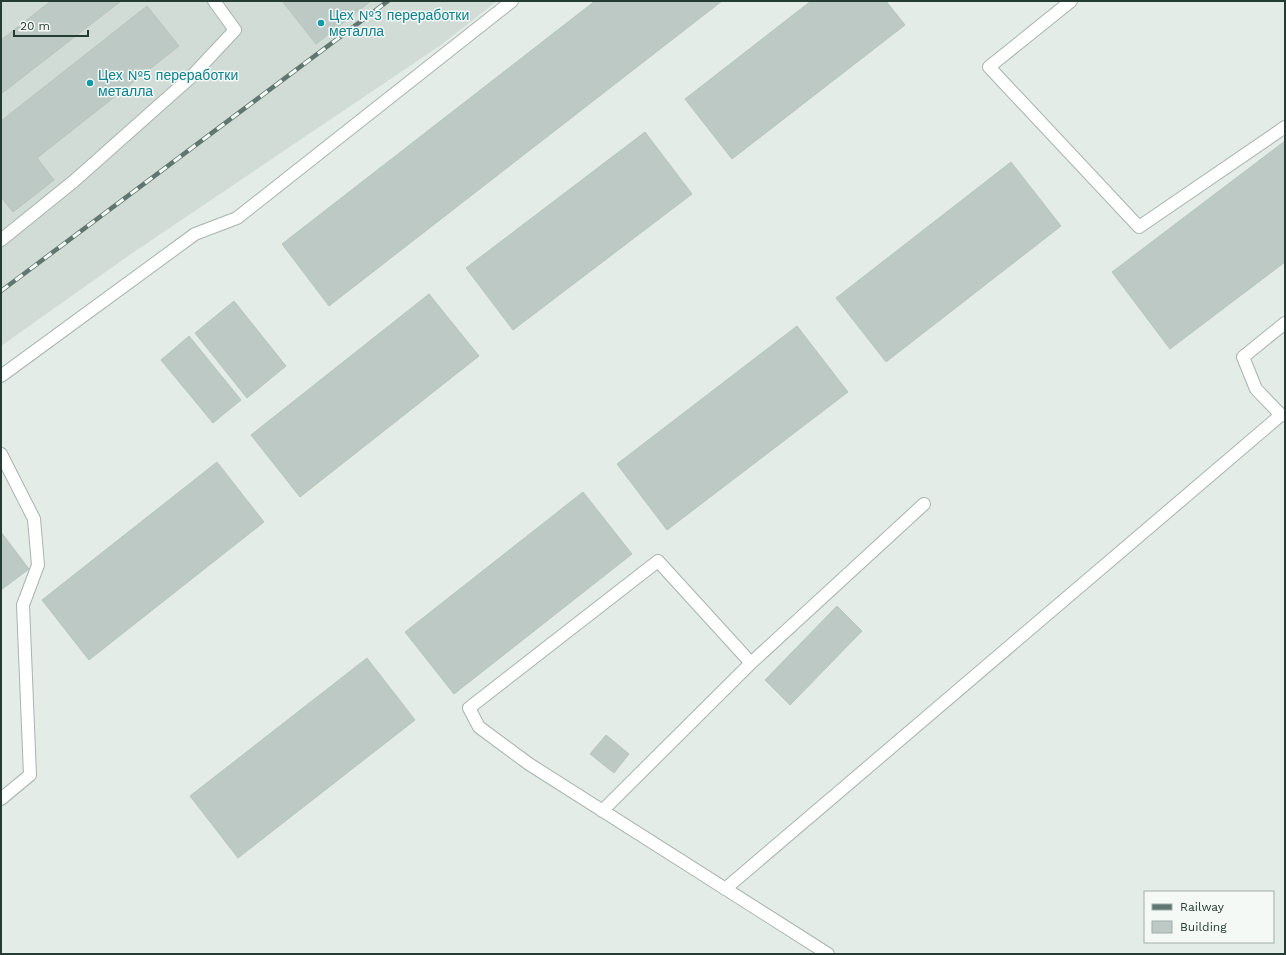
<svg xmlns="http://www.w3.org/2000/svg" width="1286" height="955" font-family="'Work Sans',sans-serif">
	<rect width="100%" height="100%" fill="#e4ece8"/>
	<path fill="#d2dcd7" d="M1,1h496l-56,44 -310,209 -130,92z"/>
	<path fill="#bcc9c4" stroke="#b7c5bf" d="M51,1h70l-120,93v-54z
		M282,1h89l-55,43z
		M595,1h127l-393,305 -47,-62z
		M811,1h75l19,24 -173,134 -47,-60z
		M147,6l32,40 -142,112 17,22 -41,32 -12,-15v-76z
		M645,132l47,62 -179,136 -47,-62z
		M1285,141v121l-115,87 -58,-77z
		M1011,162l50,64 -175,136 -50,-64z
		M429,294l50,62 -179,141 -49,-62z
		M234,301l52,65 -39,32 -52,-65z
		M797,326l51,66 -181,138 -50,-66z
		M189,336l52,64 -28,23 -52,-63z
		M217,462l47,60 -175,138 -47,-60z
		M583,492l49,62 -178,140 -49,-62z
		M1,532l28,37 -28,21z
		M837,606l25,25 -72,74 -25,-25z
		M367,658l48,62 -177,138 -48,-62z
		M606,735l23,19 -15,19 -24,-19z"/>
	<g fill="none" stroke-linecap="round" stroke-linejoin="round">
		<defs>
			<path id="lane" d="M1071,1l-82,66 150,160 146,-100
				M1,240l73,-59 117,-104 44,-47 -21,-29
				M1,376l194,-142 42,-16 275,-217
				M1281,415l-25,-26 -13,-32 42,-34
				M1,454l33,65 4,46 -15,40 7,170 -29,24
				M751,663l173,-159
				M602,811l149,-148 -93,-102 -189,147 10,19 50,37 299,190
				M725,889l556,-474h4"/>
		</defs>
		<use href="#lane" stroke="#a7b4af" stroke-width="14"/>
		<use href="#lane" stroke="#fff" stroke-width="12"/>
		<defs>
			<path id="rail" d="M1,291l387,-290"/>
		</defs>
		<use href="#rail" stroke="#5f7770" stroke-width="4.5"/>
		<use href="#rail" stroke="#f4f9f6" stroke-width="3" stroke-dasharray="9" stroke-linecap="butt"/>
	</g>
	<g fill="#0f9aa8" stroke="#f4f9f6" stroke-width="1.5">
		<circle cx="321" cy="23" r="4"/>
		<circle cx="90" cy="83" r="4"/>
	</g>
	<g text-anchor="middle" stroke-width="3" stroke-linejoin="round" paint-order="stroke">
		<g font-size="14" fill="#0d838f" stroke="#f4f9f6" text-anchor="start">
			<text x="329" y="20">Цех №3 переработки<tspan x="329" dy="16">металла</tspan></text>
			<text x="98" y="80">Цех №5 переработки<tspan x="98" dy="16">металла</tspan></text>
		</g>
	</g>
	<rect width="1286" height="955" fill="none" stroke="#253c35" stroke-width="4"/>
	<rect x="1144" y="891" width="130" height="52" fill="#f4f9f6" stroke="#a1ada9"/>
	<rect x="1152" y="904" width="20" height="6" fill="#5f7770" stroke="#a1ada9"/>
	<text x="1180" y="911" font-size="12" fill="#253c35">Railway</text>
	<rect x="1152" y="921" width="20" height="12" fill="#bcc9c4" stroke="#a1ada9"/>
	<text x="1180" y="931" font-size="12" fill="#253c35">Building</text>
	<path d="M14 30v6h74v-6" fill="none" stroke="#253c35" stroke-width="2"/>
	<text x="20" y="30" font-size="12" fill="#253c35" stroke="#f4f9f6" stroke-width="3" paint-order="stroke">20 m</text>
</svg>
